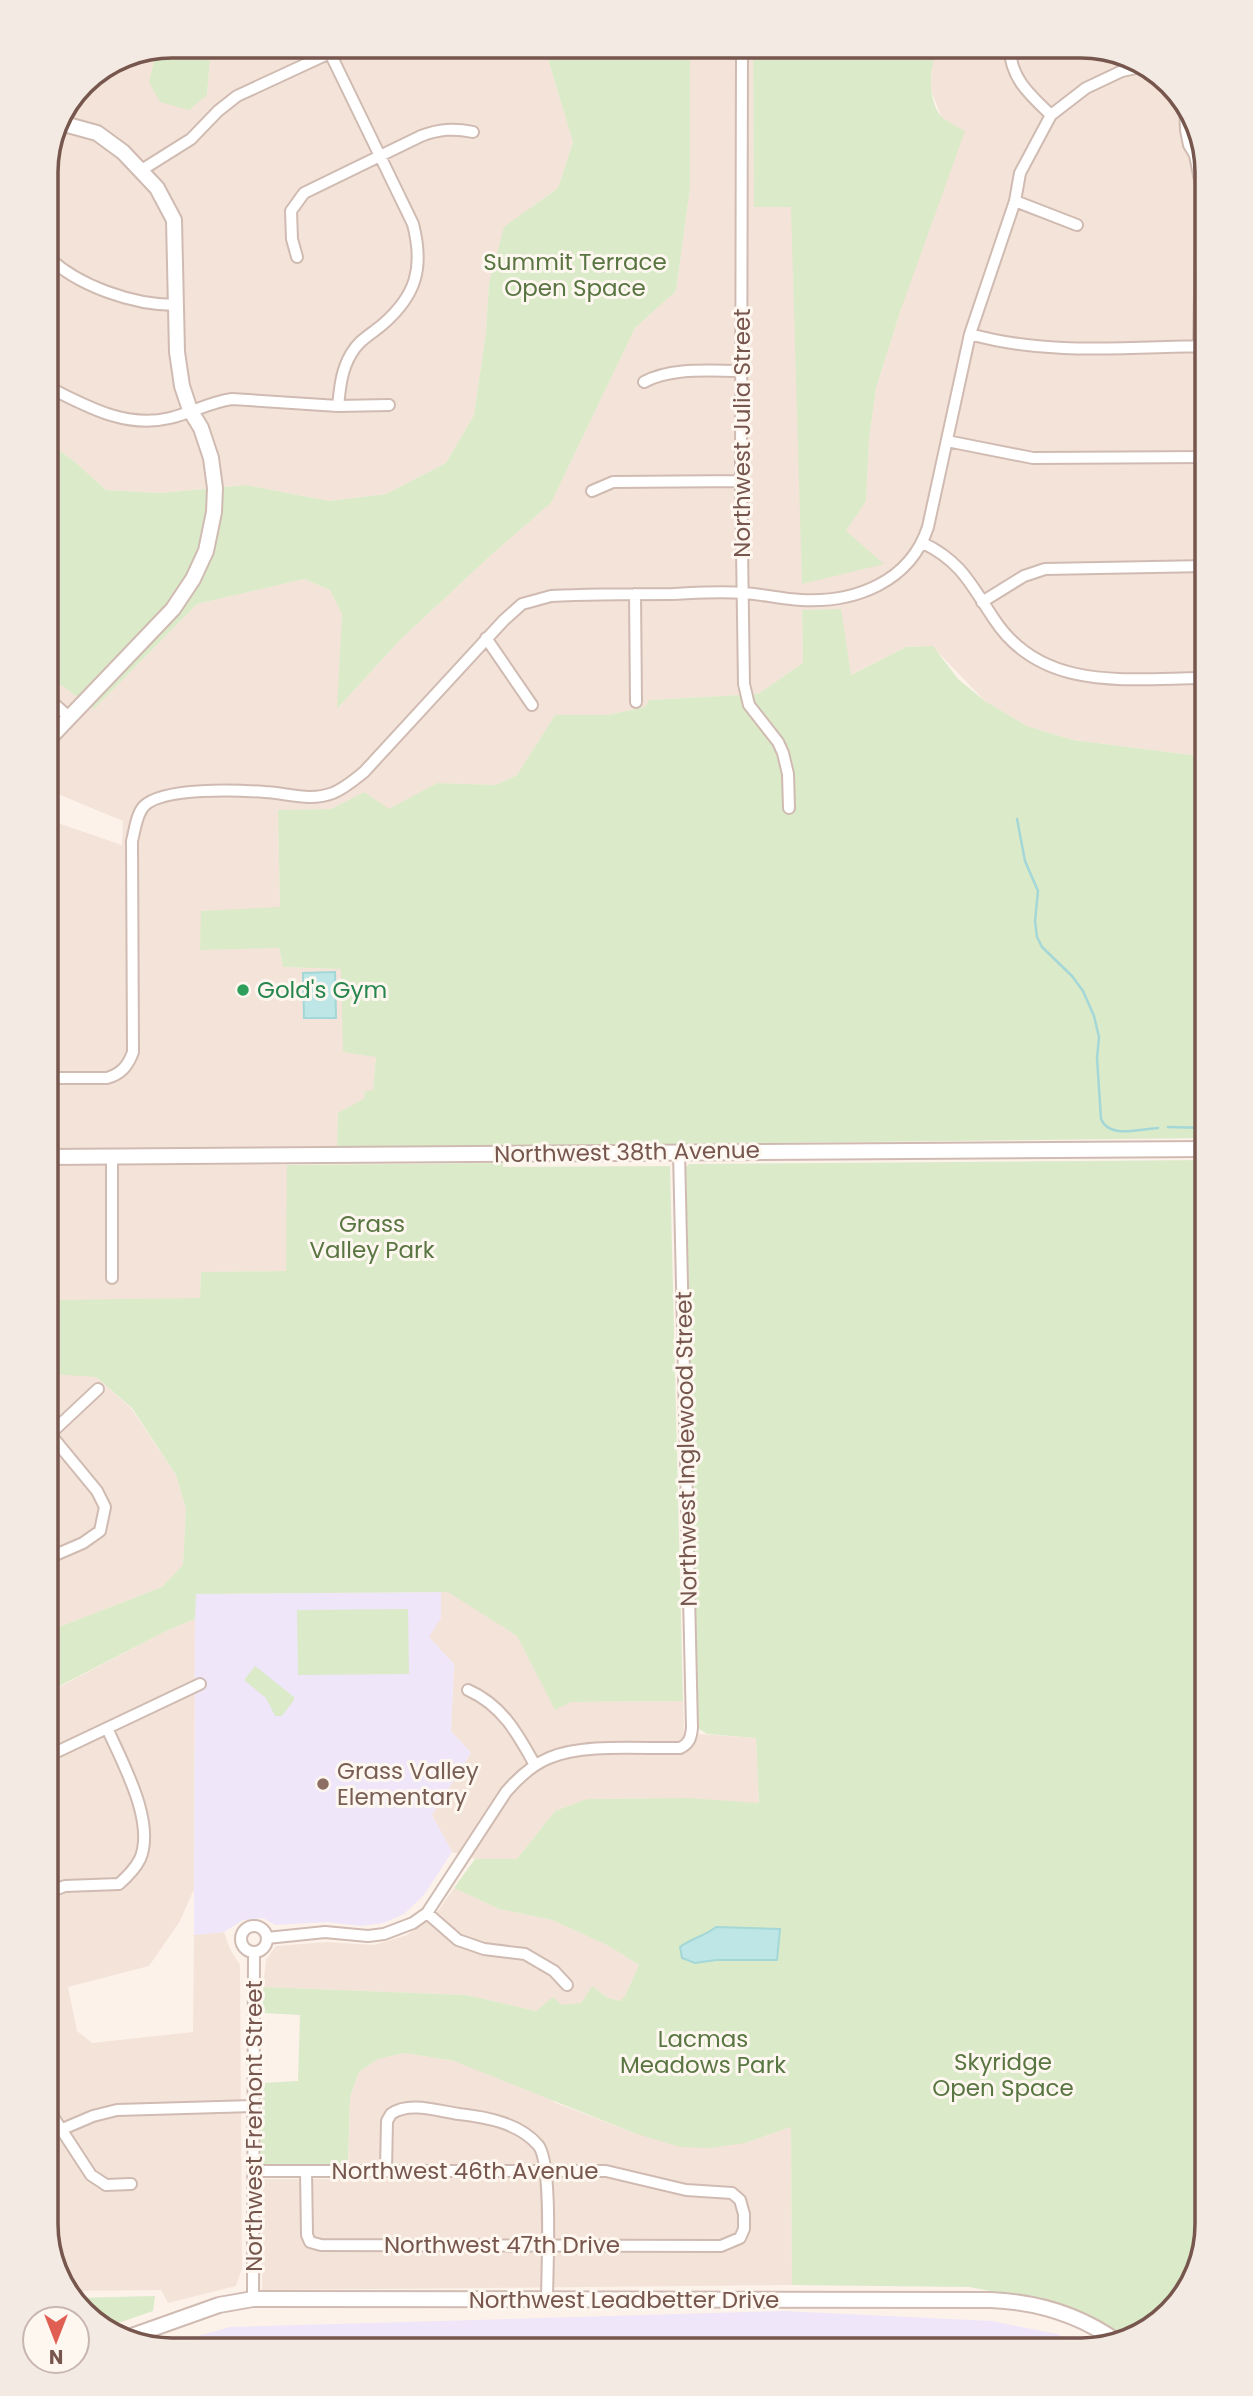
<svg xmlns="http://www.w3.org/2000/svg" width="1253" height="2396" font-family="Poppins,sans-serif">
	<rect width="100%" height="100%" fill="#fcf2ea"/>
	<path fill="#f4e3d8" d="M211,46h333l29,96 -15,46 -28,20 -41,75 -3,49 -12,83 -28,48 -60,31 -57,7 -83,-16 -86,8 -54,-3 -32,-29 -28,-20v-277l37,-82 41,-27 33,-7 -8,34 58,13z
		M690,46h63l1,160 37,1 55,324 20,-30 3,-61 7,-52 25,-79 40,-193 -10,-26 1,-32 7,-12h151l68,25 40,52 9,49v585l-134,-17 -46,-14 -42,-25 -53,-55 -26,1 -56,28 -48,-65 1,53 -45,31 -109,6 -4,7 -37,8h-53l-38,60 -21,10 -59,-2 -49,27 -24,-18 -33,17 -53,2 2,97 -78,3 -2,38 79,-1 4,19 59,2 1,83 33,4 -3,34 -9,3 2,5 -28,15 -1,35 -291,7v-336l76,26 1,-24 -77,-32v-115l48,35 103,-105 107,-25 26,11 12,24 -4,94 62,-68 90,-84 61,-53 84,-175 41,-37 14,-103z
		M46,1164l241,1v106l-86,1 -1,26 -104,79 35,31 45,67 10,34 -3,56 -21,22 -116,45z
		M448,1591l69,45 38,73 15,-7 113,-1 1,32 72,5 3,66 -71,-6 -101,1 -32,12 -38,48h-42l-23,-7 -20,-37 39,-62 -20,-22 3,-67 -26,-27 13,-19v-26z
		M195,1619l-1,270 -14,32 -31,45 -81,21 9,44 15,12 101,-11 1,-97 30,-3 6,17 10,16 2,303 -6,18 -68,17 -7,-13 -91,1 -15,-18 -9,-49v-530l122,-64z
		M454,1888l45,21 53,11 55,25 32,20 -14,31 -5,5 -12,-3 -16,-12 -11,17 -45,8 -70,-16 -203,-8 3,-27 10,-14 51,-4 47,3 33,-10 31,-24z
		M405,2053l49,8 71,21 31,21 78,30 111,10 46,-16 1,158 -530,5 1,-111h85l2,-82 9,-25 19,-13z"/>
	<path fill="#efe6f9" d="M441,1592v26l-12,19 25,27 -3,67 20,22 -39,62 20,37 -28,43 -20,19 -20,9 -23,3 -33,-4 -53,3 -12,-7 -20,2 -19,12 -30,3 1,-341z
		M783,2311l209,10 65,13 30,15 -923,1 -8,-2 74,-21z"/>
	<path fill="#dbeac8" d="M172,46h39l-4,49 -18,15 -29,-8 -11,-20 8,-34z
		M544,46h146v142l-14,103 -41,37 -84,175 -61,53 -90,84 -63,69 5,-95 -12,-24 -26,-11 -107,25 -103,105 -48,-35v-154l2,-10 -2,-4v-65l28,20 32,29 54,3 86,-8 83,16 57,-7 60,-31 28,-48 12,-83 3,-49 15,-56 54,-39 15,-46z
		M753,46h186c-10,17 -12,54 2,70 6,6 17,11 24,15l-64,178 -25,79 -7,52 -3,61 -20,30 38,33 -82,20 -11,-377h-37z
		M841,609l10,66 55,-28 27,-1 25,33 27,22 42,25 46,14 134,17v381l-870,10 1,-35 27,-15 -1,-6 9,-2 3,-33 -33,-5 -2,-83 -58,-2 -4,-19 -79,2 1,-39 79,-4 -2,-97 53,-1 33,-17 25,17 48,-26 59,2 21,-10 38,-60h53l37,-8 4,-7 109,-6 45,-31 -1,-53z
		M1207,1160v1065l-21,70 -55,45 -15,-10 -54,-26 -93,-17 -177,-2 -1,-158 -46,16 -34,5 -31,-1 -46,-14 -180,-72 -49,-8 -27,6 -19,13 -9,25 -2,68 -88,1 3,-83 35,-2 2,-66 -37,-2v-26l203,8 70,16 17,-14 9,8 19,-2 11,-17 16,12 12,3 5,-5 14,-31 -32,-20 -55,-25 -53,-11 -45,-21 21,-29h42l38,-48 32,-12 101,-1 71,5 -3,-65 -49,-4 -9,-6 -12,-561 3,-3z
		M503,1163v4l167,-1 13,535 -112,1 -16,8 -38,-74 -69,-44 -252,2 -1,25 -27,11 -122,63v-61l116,-45 21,-22 3,-56 -10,-34 -44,-67 -36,-31 -43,-3 3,-74 144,-2 1,-26 85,-1 1,-106z
		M408,1609l1,65 -111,1 -1,-65z
		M255,1666l39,31v3l-12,16h-7l-9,-18 -22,-18z
		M155,2296l-2,15 -52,18 -26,-31z"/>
	<path fill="#bee6e6" stroke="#a4d7d7" stroke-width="2" d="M335,972l1,46h-32l-1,-45z
		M716,1927l64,2 -3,31h-61l-21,3 -13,-5 -2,-11c12,-9 25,-11 36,-20z"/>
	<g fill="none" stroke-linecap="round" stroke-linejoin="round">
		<path stroke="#a4d7d7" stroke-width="2.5" d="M1017,819l8,42 13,30 -3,30 2,16 5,10 30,29 11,15 11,25 5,21 -2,21 4,61c8,20 38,10 57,9
			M1168,1127l39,1"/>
		<defs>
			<path id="minor" d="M742,46l-1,435 3,203 5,21 29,37 5,11 5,21 1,34
				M1010,46c-1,31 20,49 41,69
				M330,53l83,171c11,43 4,71 -31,101 -12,10 -23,15 -31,29 -10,17 -11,34 -13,52
				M1185,106l1,24 3,15 6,10 7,35 -3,157
				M140,171l51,-32 27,-28 19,-15 108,-50
				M1015,201l62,24
				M46,255c31,31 87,50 130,50
				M297,257l-5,-18 -1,-28 13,-18 117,-57c18,-7 33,-8 52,-4
				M970,334c77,22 158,13 237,12
				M644,382c28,-15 65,-11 98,-11
				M46,386c39,19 78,43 124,32 21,-5 40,-16 62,-19l106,7 51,-1
				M947,441l86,17 174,-1
				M592,491l21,-9 128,-1
				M923,543c39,19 48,42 71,76 47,72 130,60 205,59l8,2
				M635,594l1,108
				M982,602l42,-26 21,-7 162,-3
				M486,638l46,67
				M46,700l6,2 17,15
				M46,1078h61c14,-4 21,-12 26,-26l-1,-211c3,-11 4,-26 12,-35 19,-19 94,-16 121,-14 23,1 44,10 68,1 12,-5 21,-13 31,-21l140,-152 18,-16 29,-8c41,-2 81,-2 122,-2 23,-1 47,-3 70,-1 19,1 38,6 58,7 54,3 109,-18 127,-73l42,-193 45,-133 5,-28 31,-58 35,-27 36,-17 23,-5
				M112,1157v121
				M50,1434l48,-45
				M46,1559l37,-16 17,-12 5,-24 -8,-16 -47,-57 -4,-1
				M468,1690c34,15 50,44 67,75
				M46,1757l154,-73
				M46,1893l19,-7 54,-2c9,-8 16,-15 21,-25 16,-37 -18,-97 -33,-131
				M427,1913l31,27 26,9 41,5 29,17 13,14
				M241 1939a13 13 0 1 1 26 0a13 13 0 1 1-26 0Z
				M267,1938l58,-6 43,4 16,-2 29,-11 14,-10 79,-121c12,-14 26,-27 43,-34 34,-15 93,-9 131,-10 9,-4 11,-10 12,-20l-13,-576
				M46,2106l45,69 15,10 25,-1
				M46,2136l47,-20 24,-6 136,-4
				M386,2170l1,-49 4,-7c18,-13 47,-3 68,0 27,3 60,9 79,31 15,17 9,127 9,155
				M253,2171h353l80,19 46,3 8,7 4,14v15l-4,9 -19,8 -400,-1 -11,-3 -3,-7 -1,-64
				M253,2299l1,-347"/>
			<path id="tertiary" d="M46,742l127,-133 20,-30 13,-28 8,-39 1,-24 -4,-30 -10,-30 -11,-18 -8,-24 -5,-34 -3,-132 -17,-32 -34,-36 -26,-19 -33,-9
				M46,1157l1161,-8
				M126,2338l93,-33 34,-6 738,1c47,2 90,15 128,43"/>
		</defs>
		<use href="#minor" stroke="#d0bbb2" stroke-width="14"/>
		<use href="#tertiary" stroke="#d0bbb2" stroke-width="18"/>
		<use href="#minor" stroke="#fff" stroke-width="10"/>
		<use href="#tertiary" stroke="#fff" stroke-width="14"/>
	</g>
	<circle fill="#2e9e5b" stroke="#fef7f0" stroke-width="2.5" cx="243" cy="990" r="7"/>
	<circle fill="#8d6e63" stroke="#fef7f0" stroke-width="2.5" cx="323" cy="1784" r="7"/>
	<g text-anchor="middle" stroke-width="6" stroke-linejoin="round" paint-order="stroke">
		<g font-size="23" fill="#597642" stroke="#fef7f0">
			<text x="575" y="270">Summit Terrace<tspan x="575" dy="26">Open Space</tspan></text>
			<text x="372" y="1232">Grass<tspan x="372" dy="26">Valley Park</tspan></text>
			<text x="703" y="2047">Lacmas<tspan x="703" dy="26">Meadows Park</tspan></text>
			<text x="1003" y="2070">Skyridge<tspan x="1003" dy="26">Open Space</tspan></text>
		</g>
		<g font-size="23" fill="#76564d" stroke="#fef7f0">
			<text transform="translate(742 433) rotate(-90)" y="8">Northwest Julia Street</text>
			<text transform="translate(627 1152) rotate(-1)" y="8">Northwest 38th Avenue</text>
			<text transform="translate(686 1449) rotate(-91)" y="8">Northwest Inglewood Street</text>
			<text transform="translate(254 2126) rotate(-90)" y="8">Northwest Fremont Street</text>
			<text x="465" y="2179">Northwest 46th Avenue</text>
			<text x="502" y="2253">Northwest 47th Drive</text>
			<text x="624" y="2308">Northwest Leadbetter Drive</text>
		</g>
		<g font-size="23" fill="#27864d" stroke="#fef7f0" text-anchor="start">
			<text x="257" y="998">Gold's Gym</text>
		</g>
		<g font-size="23" fill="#785e54" stroke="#fef7f0" text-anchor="start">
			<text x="337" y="1779">Grass Valley<tspan x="337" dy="26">Elementary</tspan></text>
		</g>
	</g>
	<path d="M0 0H1253V2396H0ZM172 58H1081A114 114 0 0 1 1195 172V2224A114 114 0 0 1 1081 2338H172A114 114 0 0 1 58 2224V172A114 114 0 0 1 172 58Z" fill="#f3eae3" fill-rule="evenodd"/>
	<path fill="none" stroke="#76564d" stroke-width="3.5" d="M172 58H1081A114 114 0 0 1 1195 172V2224A114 114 0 0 1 1081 2338H172A114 114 0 0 1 58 2224V172A114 114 0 0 1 172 58Z"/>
	<g transform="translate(56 2340) rotate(180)"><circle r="33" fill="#fef7f0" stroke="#c8b7af" stroke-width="2"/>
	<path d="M0-5L12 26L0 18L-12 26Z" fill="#e15e53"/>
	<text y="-10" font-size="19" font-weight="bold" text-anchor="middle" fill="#76564d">N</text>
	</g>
</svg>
